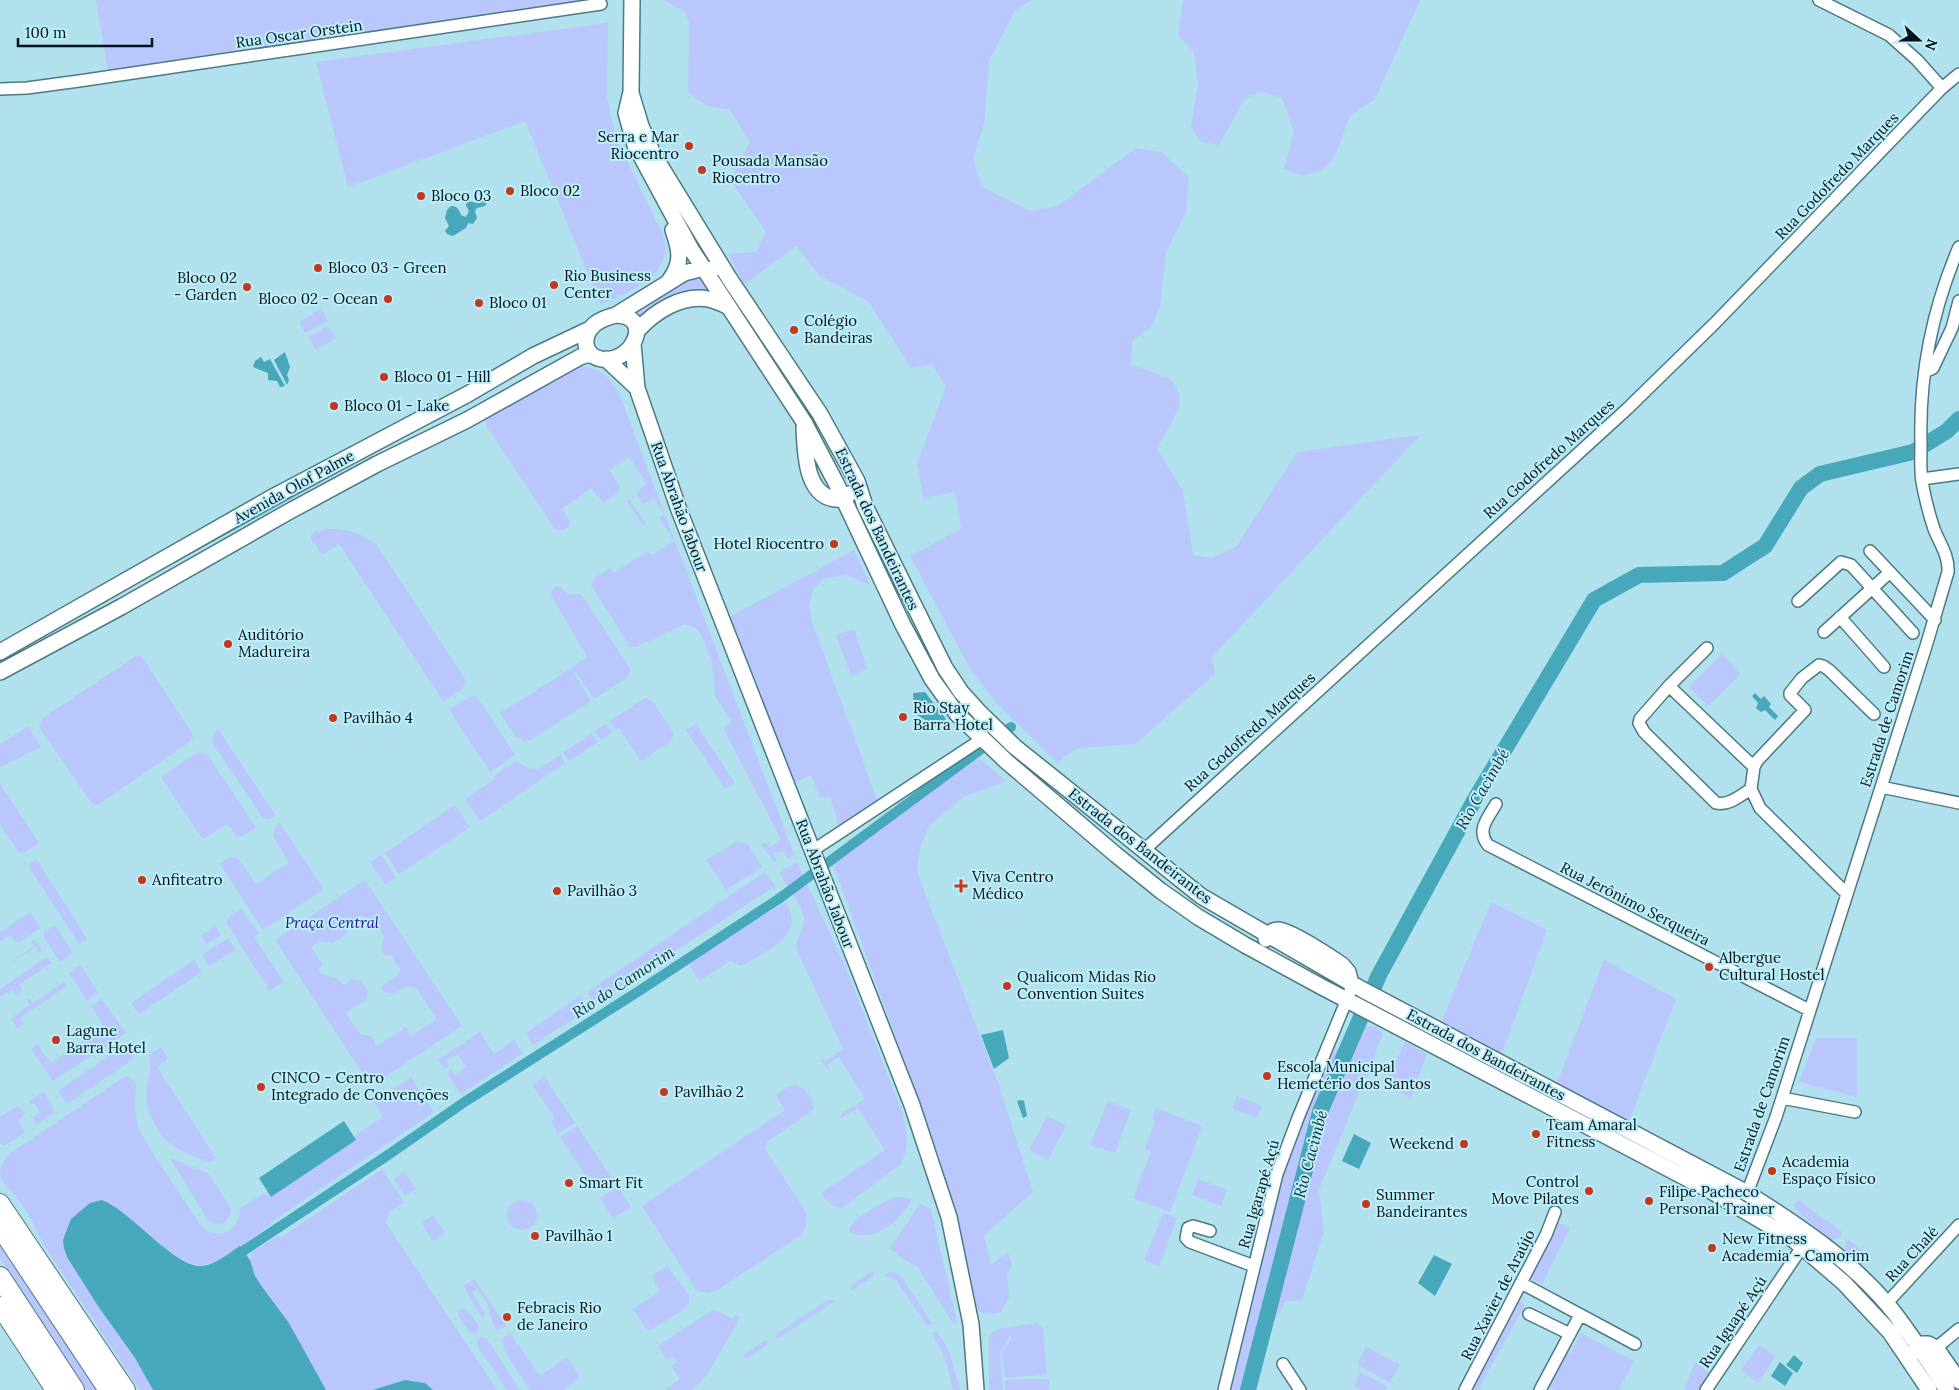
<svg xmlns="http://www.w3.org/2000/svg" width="1959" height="1390" font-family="Lora,serif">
	<rect width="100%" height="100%" fill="#b0e1ec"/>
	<path fill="#b9c7fd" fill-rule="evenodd" d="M96,0h498l-486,70z
		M664,0h368l-17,10 -26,51 -5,63 -11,35 9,28 49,24 27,-5 78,-58 25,4 28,25 -3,35 -20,40 -6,54 -9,21 -19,14 -1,24 40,14 8,14v15l-22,41 26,42 10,64 19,3 24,-11 61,-95 123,-17 -208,222 3,17 -80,70 -57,4 -21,14 -60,-58 -28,-37 -59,-111 51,-27 -6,-37 -32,6 -6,-34 29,-78 -14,-21 -21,3 -43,-67 -49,-26 -23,-29 -51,38 -17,-30 28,-2 10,-20 -32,-47v-12l16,-31 -20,-32 -23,-4 -19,-14 1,-69 -4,-11z
		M1183,0h237l-45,99 -25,17 -15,40 -13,15 -21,4 -17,-6 10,-38 -12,-33 -20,-7 -17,8 -26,46 -18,-3 -10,-15 7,-43 -4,-32 -16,-17z
		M608,23l-1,75 9,40 49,101c5,40 -34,50 -64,66l-76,-184 -177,66 -32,-125z
		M700,275l15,20 -75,26 -10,-10 55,-33z
		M321,309l7,12 -23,12 -6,-11z
		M328,326l8,12 -20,12 -7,-13z
		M582,366c20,4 25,8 36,25l176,463 -6,5 -5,-8 -6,3 -2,-3 -2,2 4,7 -3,2 -13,-18 5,-2 4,5 10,-6v-3l-57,-110 9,-6 -17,-26 -3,-33 -8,-23 -8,-12 -11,-4 -49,23h-6l-39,-62 2,-6 17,-11 4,5 34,-22 4,4 22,-14 -15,-23 5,-4 -10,-16 -11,6 -6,-9 1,-4 9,-7 -18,-27 -20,13 11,16 -1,6 -16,11 -11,-15 -30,21 9,14c-3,7 -11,10 -17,5l-68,-102v-8l81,-48z
		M629,499l16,23v2l-3,1 -16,-25z
		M330,529c19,0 34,5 48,18l87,132v5l-3,5 -19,12 -104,-157 -17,11 -11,-16v-4l3,-4z
		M854,550l16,35 -23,-10 -24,4 -10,11 -4,15 3,17 67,183 -41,26 -2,-18 -6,-15 -10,-1 -9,-22 -18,8 -65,-165z
		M558,586l10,8h11l4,3 48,73 -4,8 -33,21 -19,-28 -2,1 18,29 -58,38 -9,2 -8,-4 -16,-24 58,-36 29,-20 -36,-62 2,-6z
		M854,629l13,39 -16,8 -15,-41z
		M1722,654l19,20 -33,32 -19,-19z
		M138,655l4,2 50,76 1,5 -4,4 -91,63h-5l-54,-78 4,-9z
		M474,696l4,2 37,57 -25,17 -41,-62 20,-13z
		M647,698l7,5 20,31 -3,7 -30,20 -22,-33 -3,2 -6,-9 34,-22z
		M606,723l6,9 -11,8 -6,-9z
		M696,724l39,59 -10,6 -39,-59z
		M27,727h2l12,20 -41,20v-23z
		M218,729l58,87 -7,4 -6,-2 -51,-75 1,-9z
		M592,733l6,9 -29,19 -6,-8z
		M198,752l9,2 49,73 -14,10 -6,-1 -6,-9 -5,-2 -20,13h-3l-41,-61z
		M560,755l5,8 -85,58 -15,-22 30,-20 -2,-3 24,-15c20,15 23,7 43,-6z
		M979,758l27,23 -43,16 -34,29 -9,22 -3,24 83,216 33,104 -49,43 7,29 17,-11 4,12 -5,9 2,24 -8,14 -17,2 -9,-5 -17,-70 -18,-80 -106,-292 8,-14z
		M0,784l38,57 -1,3 -14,9 -5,-2 -18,-26z
		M455,805l15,22 -71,47 -14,-21z
		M280,823l44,66 -61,41 -43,-66 11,-7 7,1 18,26 33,-22 -16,-26 2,-9z
		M738,841l10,3 14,23 -36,23 -20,-30z
		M381,855l15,22 -11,7 -15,-22z
		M36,859l51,79 -8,6 -49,-75 -1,-5z
		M797,862l49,106 57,147c4,18 7,31 -2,49l-59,44c-7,0 -18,-8 -20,-15l2,-2 61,-41 -27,-42 -17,10v-4l24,-15 -26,-42 -12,8 2,5 -8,-9 1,-3 3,4 18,-13 -47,-101c0,-10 8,-17 8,-27 -1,-18 -17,-32 -24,-48l1,-2z
		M765,872l10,14 -181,118 -7,-12z
		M365,880l97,146 -91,60 -96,-146zM361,916l12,3 11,18 -3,13 2,4 8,2 9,13 -1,5 -18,13 3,5 11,2 11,-8 11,3 20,30 -26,17 -5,-9 -29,19 -6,-10 -11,-2 -14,-21 20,-13 2,-9 -6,-10 -9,-2 -9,6 -6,-6 -17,-5 -3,-5 5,-4 -12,-18 8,-6 14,2 13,-9 6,-12z
		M785,902c23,33 -21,50 -44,64l-11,-5 -30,20 -11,-17z
		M1491,902l56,28 -45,123 -60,-32z
		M241,909l18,24 -5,4 30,45 -14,9 -43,-67 1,-6z
		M30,912l11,16 -22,14h-4l-5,-7 -10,7v-10z
		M55,925l18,28 -13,9 -17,-27 1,-3z
		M215,926l6,9 -14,9 -6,-8z
		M228,938l8,12 -27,16 -7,-11z
		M34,940l7,8v3l-2,1 -4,-5 -35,24 34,-25 -3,-5z
		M47,957l4,6 -32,22 4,5 -8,4 -4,-4 -11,7v-8z
		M194,960l7,11 -1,2 -59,40 -4,-1 -6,-9z
		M1604,960l72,39 -47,122 -72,-38z
		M79,966h2l17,26 -11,9 -18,-28z
		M64,982l3,4 -47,32 4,6 -7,4 -6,-10 19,-13 -3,-5 2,-2 4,5z
		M580,996l9,13 -56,36 -7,-12z
		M102,999l24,34 -73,48 -22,-32 6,-5 14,19 53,-36 -13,-21z
		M1363,1026l13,1 7,7 -64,156 5,42 -22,68 -16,1 -21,35 -13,54h-32l62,-227 44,-104z
		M480,1032l14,22 20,-14 9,13 -62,41 -14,-21 5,-3 3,5 11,-8 -9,-13 -11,7 3,5 -4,3 -7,-9z
		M1816,1038h41v59l-58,-15z
		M131,1041l5,10 -4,9 -65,44 -9,-13z
		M1405,1042l22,12 -16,44 -26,-14z
		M161,1047l7,12 -11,8 59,91 -6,4c-27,-10 -48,-16 -59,-46 -2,-6 -5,-12 -5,-19 1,-14 6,-27 3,-42z
		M126,1076l4,1 6,6 -1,26 3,19 11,19 52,79c17,16 40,5 39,-18l27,-16 4,5 85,-57 -2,-4 29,-19 -9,-15 37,-25 23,35 -164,111 1,2c-18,12 -44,33 -63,39 -28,10 -77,-53 -106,-64l-4,106 37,52 18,32h-13l-97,-146c-7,-17 -16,-33 -27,-47 -5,-7 -14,-14 -16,-22 0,-9 3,-15 9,-21z
		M544,1076l31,47 -17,10 -7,-11 4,-4 -23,-33z
		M796,1085c10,4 19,14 17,25l-46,32 -2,7 41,63c2,10 0,16 -6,24l-83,54 -10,3 -11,-3 -54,-84 143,-96 -9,-15 14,-9z
		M41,1093l4,1 9,16 -2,4 -15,10 -4,-6 7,-6 -5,-8h-4l-2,-3z
		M1237,1096l25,10 -5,12 -25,-10z
		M1108,1101l23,9 -16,43 -25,-8z
		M17,1106l9,7 -8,8 7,11 -19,13h-4l-2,-2v-26z
		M1156,1108l46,18 -32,86 -37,-14 18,-47 -6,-2 10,-28 -3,-2z
		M1047,1116l19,10 -18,34 -19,-10z
		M577,1126l35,52 -18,11 -34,-52z
		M170,1158l38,15 23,35v5l-5,9c-8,3 -13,3 -19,-3z
		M382,1169l22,33 -15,10 -3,10 2,4 109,164h-64c-21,-19 -36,-5 -59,0 -15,0 -33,0 -48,0l-37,-67 -34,-47 -5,-16 1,-6 4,-4 23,-14 2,2z
		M404,1172l12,17 -11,7 -11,-17z
		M1198,1179l29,11 -6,16 -29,-11z
		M618,1187l13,20 -18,11 -13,-20z
		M896,1197l16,2c-9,17 -29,37 -49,36 -6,0 -10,0 -14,-5 2,-12 35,-28 47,-33z
		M1798,1200l44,32 -1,4 -9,4 -32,-26 -1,-3 -6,-6z
		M507 1215a15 15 0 1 1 30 0a15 15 0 1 1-30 0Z
		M920,1204l11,5 26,113 -4,1 -35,-55 -29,-19z
		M1163,1213l14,5 -18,48 -15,-6z
		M433,1215l12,18 -12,8 -12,-18z
		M1555,1221l15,7 -28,56 -15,-8z
		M1847,1240h2l21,17 -6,7 -5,2 -14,-14z
		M0,1244l96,146h-10l-86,-131z
		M667,1266l22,29v7l-7,9 -34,20 -15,-22 27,-18 -9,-15z
		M873,1271l1,5 -23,15v-6z
		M889,1272l8,1 6,6 29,44 -5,3 -30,-45 -12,-6z
		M475,1279l31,47 -9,5 -4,-6 -5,-20 -11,-16 -5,3 13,22 -1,4 -2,-1 -19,-31z
		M1512,1296l13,9 -47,85h-17z
		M831,1300l4,1 -58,38 -2,-4 50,-33z
		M463,1308l4,2 12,16 -2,7h-7l-12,-18 1,-4z
		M714,1309l18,10 3,-4 5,3 -30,52 -7,10 -12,10h-26l15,-11 -9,-13 6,-4 -4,-6 -6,4 -9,-14z
		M1037,1323l6,5 4,46 -42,4 -3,-25 9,-14v-5l-11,19 3,37h-14v-54l9,-7z
		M937,1331l12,20 11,39h-7l-7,-30 -14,-26z
		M510,1333l30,43 27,-19 13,20 -17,13h-33l-25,-38 -3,-13z
		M1581,1333l53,28 -15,29h-64l-6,-3 18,-34 3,1z
		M480,1337l7,2 33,51h-13l-29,-43 -1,-6z
		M766,1340l3,4 -23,15 -3,-4z
		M1759,1345l17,11 -18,27 -17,-13z
		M1366,1347l34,18 -10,18 -33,-19z
		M1695,1362l17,13 -10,15h-18z
		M1360,1372l27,14 -2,4h-23l-8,-4z
		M1049,1379v11h-44v-10z"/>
	<path fill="#47a8bc" d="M483,197l4,3 1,2 -3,4 -8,2 -2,3 2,7 -4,6 -5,-1 -2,5 -13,8 -6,-2 -2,-3 4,-5 -4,-8 2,-8 4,-4c6,0 8,3 10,9l5,2 3,-6 -3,-5 1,-5 11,2z
		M285,352l5,15 -3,8 2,5 -2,5 -13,-25z
		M261,357l3,5 6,-3 15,27 -5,1 -3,-6 -9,-1v-7l-13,-5 -2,-2 2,-5z
		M925,692l21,27 -8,9 -24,-15 -1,-20z
		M1755,693l6,6 3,-3 7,8 -2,3 9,9 -3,4 -10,-10 -4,2 -5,-4 2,-5 -6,-7z
		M1003,1030l6,28 -15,11 -13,-34z
		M1021,1100l3,1 3,15 -4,2 -6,-17z
		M344,1121l12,19 -85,57 -12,-19z
		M1354,1134l17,9 -12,26 -17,-8z
		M102,1200c29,11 73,68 100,66 13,-1 27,-13 38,-20l10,14 5,16 8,12 26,35 37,67h-173l-18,-32 -37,-52 -31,-49 -3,-9 -1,-8 8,-21 19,-16z
		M1434,1255l18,9 -17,32 -17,-13z
		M1794,1355l9,8 -6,10 -11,-8z
		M1780,1362l13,11 -8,13 -14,-10z
		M405,1380l20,3 8,7h-60z"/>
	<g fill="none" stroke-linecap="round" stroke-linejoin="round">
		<path stroke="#47a8bc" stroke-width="2.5" d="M152,574l190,-105
			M0,661l6,-4"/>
		<path stroke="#47a8bc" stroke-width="10" d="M243,1251l145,-96 78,-54 173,-110 141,-93 231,-171"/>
		<path stroke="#47a8bc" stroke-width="16" d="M1248,1390l72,-278 59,-137 96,-176 119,-199 45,-25 84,-2 42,-27 36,-58 19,-14 93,-22 34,-21 12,-12"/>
		<defs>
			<path id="street" d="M1819,0l70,35 28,25 25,28
				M0,89l27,-1 52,-7 522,-77
				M1925,369l4,1 4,-2 19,-40 7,-27
				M1922,479l37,-5
				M1870,551l65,69
				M1798,601l43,-39 10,3 62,68
				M1840,617l44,50
				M1824,632l65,-59
				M1669,686l38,-38
				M1881,787l78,16
				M1751,789c-10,6 -22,17 -35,14l-72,-71 -5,-9 1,-4 29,-33 85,81
				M1496,804c-8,14 -20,26 -8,41l321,165
				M812,851l170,-112
				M1143,851l484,-442 88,-86 227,-235 17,-14
				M1847,894l-87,-86 -9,-19 3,-22 3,-6 48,-51 -15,-15v-2l12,-15 17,-13 4,1 6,4 45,44
				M1782,1098l73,14
				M1747,1193l29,-76 151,-474 21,-71c1,-16 -8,-28 -14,-43 -5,-15 -9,-31 -12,-47 -2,-13 -1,-26 -1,-38 -2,-68 11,-134 38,-197
				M1210,1231l-17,-5 -5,2 -2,10 4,4 64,24
				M1521,1283l114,61
				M1886,1304l73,-79
				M1529,1314l41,20
				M1936,1348l23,-19
				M1283,1364l17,26
				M1224,1390l53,-216 21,-56 52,-126 1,-9
				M1465,1390l81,-155 9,-23
				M1540,1390l40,-75
				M1706,1390l96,-143"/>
			<path id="secondary" d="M632,0l-1,92 -5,21 9,32 56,104 113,173 32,61 67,142 29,54 25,35 49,47 109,93 46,37 37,26 47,28 77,42 389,204 83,49 50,43 46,49 39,58
				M631,93l10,33 12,28 76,124 91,136 37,67 8,25 80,162 16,24 19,21 35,34 186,149 162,94 384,203c51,32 102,66 141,112 22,27 40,56 59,85
				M669,281c14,-18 11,-31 4,-51
				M616,315c39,1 16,50 -15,44 -19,-4 -19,-24 -6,-35 6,-5 13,-7 21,-9z
				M616,315l68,-42 20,-5 8,2
				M638,330c16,-18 44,-36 70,-31 7,1 13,4 19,7
				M633,344l4,44 42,122 233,595 37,112 22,107 5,66
				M606,359l31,29
				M804,426c1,26 1,77 39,73l6,-5
				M0,652l271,-154 197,-104 65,-38 57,-27
				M0,672l121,-65 169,-96 87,-47 90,-44 113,-63 10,-3
				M1266,939c2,-4 6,-9 12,-9 10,-1 54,28 64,35l6,7 3,11
				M1915,1352l7,-8h6l8,4 23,33"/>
			<path id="primary" d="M0,1203l126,187
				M0,1306l55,84"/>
			<path id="highway" d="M0,1226l109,164
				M0,1277l74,113"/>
		</defs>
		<use href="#street" stroke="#4c7a84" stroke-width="14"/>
		<use href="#secondary" stroke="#4c7a84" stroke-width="18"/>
		<use href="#primary" stroke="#4c7a84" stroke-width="20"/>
		<use href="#highway" stroke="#4c7a84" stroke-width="22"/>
		<use href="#street" stroke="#fff" stroke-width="11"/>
		<use href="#secondary" stroke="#fff" stroke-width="15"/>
		<use href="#primary" stroke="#fff" stroke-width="18"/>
		<use href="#highway" stroke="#fff" stroke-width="20"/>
	</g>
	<g fill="#c3391b" stroke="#bdeefa" stroke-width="2">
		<circle cx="689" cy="146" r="5"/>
		<circle cx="702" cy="170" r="5"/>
		<circle cx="510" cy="191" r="5"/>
		<circle cx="421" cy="196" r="5"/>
		<circle cx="318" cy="268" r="5"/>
		<circle cx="554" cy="285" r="5"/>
		<circle cx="247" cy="287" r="5"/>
		<circle cx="388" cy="299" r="5"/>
		<circle cx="479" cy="303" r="5"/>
		<circle cx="794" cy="330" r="5"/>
		<circle cx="384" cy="377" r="5"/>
		<circle cx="334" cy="406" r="5"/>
		<circle cx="834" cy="544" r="5"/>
		<circle cx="228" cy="644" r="5"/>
		<circle cx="903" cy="717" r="5"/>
		<circle cx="333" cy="718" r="5"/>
		<circle cx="142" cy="880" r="5"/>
		<path d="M958.5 878.5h5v5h5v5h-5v5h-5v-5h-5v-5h5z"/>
		<circle cx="557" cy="891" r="5"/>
		<circle cx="1709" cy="967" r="5"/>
		<circle cx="1007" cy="986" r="5"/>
		<circle cx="56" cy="1040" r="5"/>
		<circle cx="1267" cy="1076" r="5"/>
		<circle cx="261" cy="1087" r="5"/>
		<circle cx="664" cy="1092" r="5"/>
		<circle cx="1536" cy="1134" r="5"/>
		<circle cx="1464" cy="1144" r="5"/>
		<circle cx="1772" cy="1171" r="5"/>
		<circle cx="569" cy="1183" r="5"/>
		<circle cx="1589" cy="1191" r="5"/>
		<circle cx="1649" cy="1201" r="5"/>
		<circle cx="1366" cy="1204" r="5"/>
		<circle cx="535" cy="1236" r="5"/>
		<circle cx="1712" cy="1248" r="5"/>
		<circle cx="507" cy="1317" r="5"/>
	</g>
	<g text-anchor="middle" stroke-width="4" stroke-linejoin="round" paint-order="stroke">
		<g font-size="15" fill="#021317" stroke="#bdeefa">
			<text transform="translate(299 34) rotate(-8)" y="5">Rua Oscar Orstein</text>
			<text transform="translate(1837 176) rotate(-46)" y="5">Rua Godofredo Marques</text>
			<text transform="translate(1549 459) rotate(-42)" y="5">Rua Godofredo Marques</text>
			<text transform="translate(294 487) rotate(-29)" y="5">Avenida Olof Palme</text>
			<text transform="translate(679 507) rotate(70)" y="5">Rua Abrahão Jabour</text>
			<text transform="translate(877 529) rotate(65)" y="5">Estrada dos Bandeirantes</text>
			<text transform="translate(1887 719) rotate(-72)" y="5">Estrada de Camorim</text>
			<text transform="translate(1250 732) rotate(-42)" y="5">Rua Godofredo Marques</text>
			<text transform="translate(1140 846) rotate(38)" y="5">Estrada dos Bandeirantes</text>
			<text transform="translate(825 884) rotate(69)" y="5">Rua Abrahão Jabour</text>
			<text transform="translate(1635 904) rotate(27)" y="5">Rua Jerônimo Serqueira</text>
			<text transform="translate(1486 1055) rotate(28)" y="5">Estrada dos Bandeirantes</text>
			<text transform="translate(1762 1104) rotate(-71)" y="5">Estrada de Camorim</text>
			<text transform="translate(1259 1194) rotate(-74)" y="5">Rua Igarapé Açú</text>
			<text transform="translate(1912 1254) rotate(-47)" y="5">Rua Chalé</text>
			<text transform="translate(1498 1295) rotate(-63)" y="5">Rua Xavier de Araújo</text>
			<text transform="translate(1733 1322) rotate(-56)" y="5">Rua Iguapé Açú</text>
		</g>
		<g font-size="15" fill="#021317" stroke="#bdeefa" text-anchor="start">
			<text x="679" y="142" text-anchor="end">Serra e Mar<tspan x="679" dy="17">Riocentro</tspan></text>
			<text x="712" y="166">Pousada Mansão<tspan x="712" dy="17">Riocentro</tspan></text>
			<text x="520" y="196">Bloco 02</text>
			<text x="431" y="201">Bloco 03</text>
			<text x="328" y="273">Bloco 03 - Green</text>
			<text x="564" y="281">Rio Business<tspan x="564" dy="17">Center</tspan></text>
			<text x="237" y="283" text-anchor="end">Bloco 02<tspan x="237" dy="17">- Garden</tspan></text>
			<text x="378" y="304" text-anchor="end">Bloco 02 - Ocean</text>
			<text x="489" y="308">Bloco 01</text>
			<text x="804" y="326">Colégio<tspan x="804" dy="17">Bandeiras</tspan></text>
			<text x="394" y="382">Bloco 01 - Hill</text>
			<text x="344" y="411">Bloco 01 - Lake</text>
			<text x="824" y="549" text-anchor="end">Hotel Riocentro</text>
			<text x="238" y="640">Auditório<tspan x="238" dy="17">Madureira</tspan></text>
			<text x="913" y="713">Rio Stay<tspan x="913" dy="17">Barra Hotel</tspan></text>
			<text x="343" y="723">Pavilhão 4</text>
			<text x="972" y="882">Viva Centro<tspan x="972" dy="17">Médico</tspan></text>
			<text x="152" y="885">Anfiteatro</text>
			<text x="567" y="896">Pavilhão 3</text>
			<text x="1719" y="963">Albergue<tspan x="1719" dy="17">Cultural Hostel</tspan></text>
			<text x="1017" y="982">Qualicom Midas Rio<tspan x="1017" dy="17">Convention Suites</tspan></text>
			<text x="66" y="1036">Lagune<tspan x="66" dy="17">Barra Hotel</tspan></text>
			<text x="1277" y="1072">Escola Municipal<tspan x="1277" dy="17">Hemetério dos Santos</tspan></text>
			<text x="271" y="1083">CINCO - Centro<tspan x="271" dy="17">Integrado de Convenções</tspan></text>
			<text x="674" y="1097">Pavilhão 2</text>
			<text x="1546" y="1130">Team Amaral<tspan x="1546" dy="17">Fitness</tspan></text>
			<text x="1454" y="1149" text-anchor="end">Weekend</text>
			<text x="1782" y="1167">Academia<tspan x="1782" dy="17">Espaço Físico</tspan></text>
			<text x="1579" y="1187" text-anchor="end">Control<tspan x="1579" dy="17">Move Pilates</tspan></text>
			<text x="579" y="1188">Smart Fit</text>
			<text x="1659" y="1197">Filipe Pacheco<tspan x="1659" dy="17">Personal Trainer</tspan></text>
			<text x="1376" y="1200">Summer<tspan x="1376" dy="17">Bandeirantes</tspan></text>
			<text x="545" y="1241">Pavilhão 1</text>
			<text x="1722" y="1244">New Fitness<tspan x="1722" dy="17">Academia - Camorim</tspan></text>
			<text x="517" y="1313">Febracis Rio<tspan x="517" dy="17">de Janeiro</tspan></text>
		</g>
		<g font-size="15" font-style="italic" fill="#211390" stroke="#bdeefa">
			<text x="332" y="928">Praça Central</text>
		</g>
		<g font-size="16" font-style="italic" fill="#112f35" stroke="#bdeefa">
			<text transform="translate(1482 789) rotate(-60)" y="6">Rio Cacimbé</text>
			<text transform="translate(623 982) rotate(-33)" y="6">Rio do Camorim</text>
			<text transform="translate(1310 1154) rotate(-75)" y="6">Rio Cacimbé</text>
		</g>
	</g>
	<g transform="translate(1919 40) rotate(111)" stroke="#bdeefa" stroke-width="4" paint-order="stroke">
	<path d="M0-4L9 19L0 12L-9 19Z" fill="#021317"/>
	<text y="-8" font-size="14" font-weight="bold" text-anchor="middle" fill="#021317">N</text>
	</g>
	<path d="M18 38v8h134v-8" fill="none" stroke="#021317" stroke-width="2.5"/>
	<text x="25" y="38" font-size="15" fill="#021317" stroke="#bdeefa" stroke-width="4" paint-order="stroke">100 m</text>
</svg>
